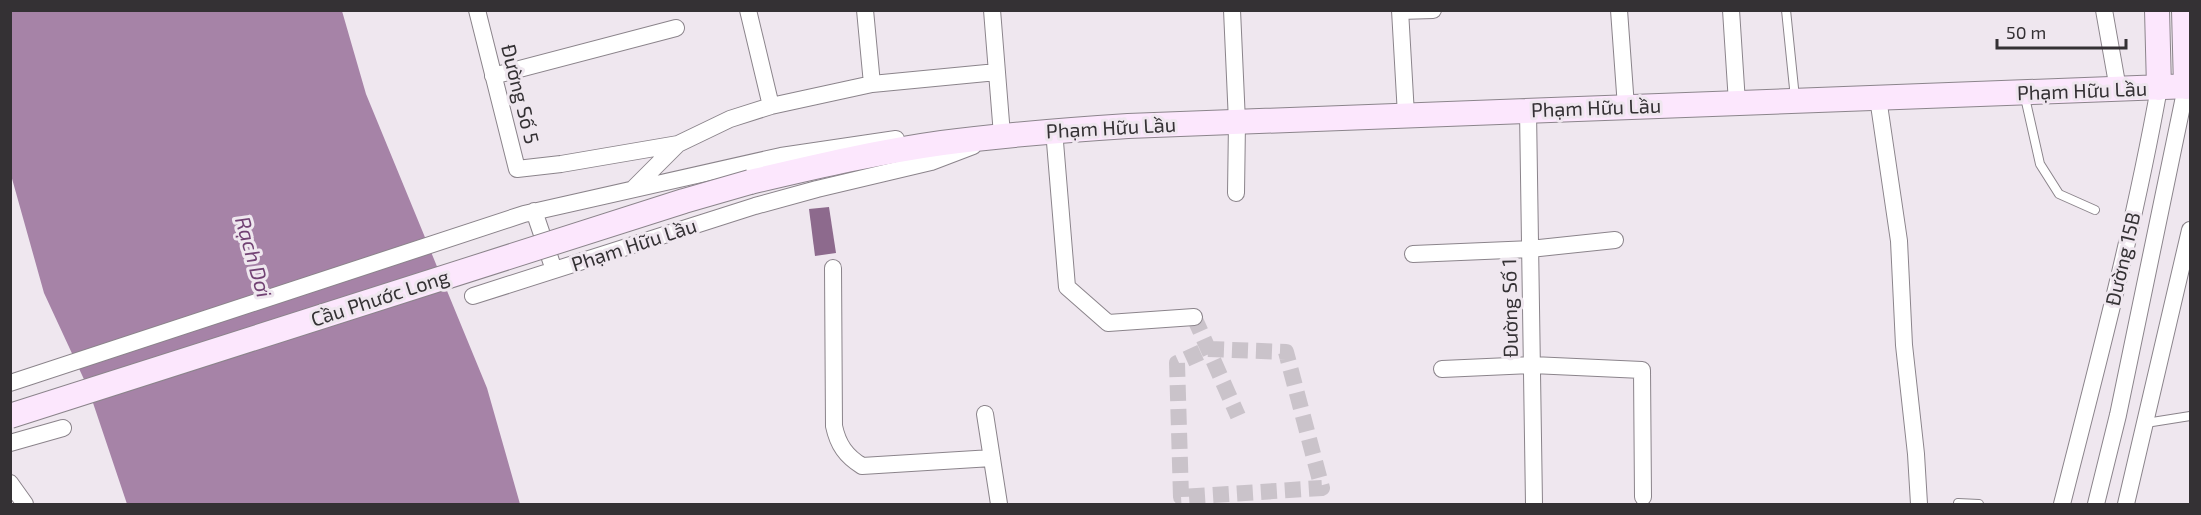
<svg xmlns="http://www.w3.org/2000/svg" width="2201" height="515" font-family="'Exo 2',sans-serif">
	<rect width="100%" height="100%" fill="#efe7ef"/>
	<path fill="#a683a7" d="M10,11h332l24,83 121,294 33,116h-393l-39,-116 -44,-95 -33,-118z"/>
	<path fill="#8d6a8d" d="M829,207l7,46 -21,3 -6,-47z"/>
	<g fill="none" stroke-linecap="round" stroke-linejoin="round">
		<path stroke="#cac3ca" stroke-width="16" stroke-dasharray="16 8" stroke-linecap="butt" d="M1194,317l44,99
			M1208,349l78,3 36,136 -141,9 -4,-134z"/>
		<defs>
			<path id="service" d="M1786,10l9,88
				M2024,93l16,71 19,30 36,16
				M2146,423l44,-7
				M1958,503l21,1"/>
			<path id="minor" d="M477,10l40,159 44,-5 117,-20
				M748,10l23,96
				M865,10l7,74
				M992,10l10,125
				M1232,10l5,112 -1,71
				M1400,10l6,105
				M1619,10l7,97
				M1731,10l6,93
				M2104,10l14,79
				M1400,11l33,-1
				M493,76l183,-48
				M1878,98l21,143 5,104 12,109 3,50
				M1528,111l6,393
				M1054,130l13,157 41,36 86,-6
				M634,188l44,-44 52,-25 41,-13 101,-22 125,-12
				M534,211l20,59
				M1413,254l117,-5 85,-9
				M833,268l1,158c4,19 12,30 28,40l130,-8
				M473,296l282,-90 62,-17 114,-27 42,-16
				M1442,369l90,-4 110,5 1,127
				M10,383l514,-169 257,-58 115,-17
				M985,414l14,90
				M10,443l53,-15
				M10,483l15,21
				M2062,504c35,-138 72,-276 97,-416
				M2096,504l22,-89 68,-328
				M2126,504l64,-274"/>
			<path id="secondary" d="M2157,10l2,78
				M2184,10l2,77
				M750,182c64,-15 127,-30 192,-39 62,-8 124,-13 186,-17l1062,-40"/>
		</defs>
		<use href="#service" stroke="#8b848b" stroke-width="10"/>
		<use href="#minor" stroke="#8b848b" stroke-width="18"/>
		<use href="#secondary" stroke="#8b848b" stroke-width="26"/>
		<use href="#service" stroke="#fff" stroke-width="8"/>
		<use href="#minor" stroke="#fff" stroke-width="16"/>
		<use href="#secondary" stroke="#fce7fd" stroke-width="24"/>
		<defs>
			<path id="secondary-bridge" d="M10,416l674,-215 66,-19"/>
		</defs>
		<use href="#secondary-bridge" stroke="#8b848b" stroke-width="26" stroke-linecap="butt"/>
		<use href="#secondary-bridge" stroke="#fce7fd" stroke-width="24"/>
	</g>
	<g text-anchor="middle" stroke-width="6" stroke-linejoin="round" paint-order="stroke">
		<g font-size="20" fill="#343134" stroke="#efe7ef">
			<text transform="translate(2082 91) rotate(-2)" y="7">Phạm Hữu Lầu</text>
			<text transform="translate(520 94) rotate(76)" y="7">Đường Số 5</text>
			<text transform="translate(1596 108) rotate(-2)" y="7">Phạm Hữu Lầu</text>
			<text transform="translate(1111 128) rotate(-3)" y="7">Phạm Hữu Lầu</text>
			<text transform="translate(634 245) rotate(-18)" y="7">Phạm Hữu Lầu</text>
			<text transform="translate(2123 259) rotate(-77)" y="7">Đường 15B</text>
			<text transform="translate(380 298) rotate(-18)" y="7">Cầu Phước Long</text>
			<text transform="translate(1510 308) rotate(-91)" y="7">Đường Số 1</text>
		</g>
		<g font-size="21" font-style="italic" fill="#724274" stroke="#efe7ef">
			<text transform="translate(253 257) rotate(74)" y="7">Rạch Dơi</text>
		</g>
	</g>
	<rect width="2201" height="515" fill="none" stroke="#343134" stroke-width="24"/>
	<path d="M1997 39v9h129v-9" fill="none" stroke="#343134" stroke-width="3"/>
	<text x="2006" y="39" font-size="18" fill="#343134" stroke="#efe7ef" stroke-width="4.5" paint-order="stroke">50 m</text>
</svg>
